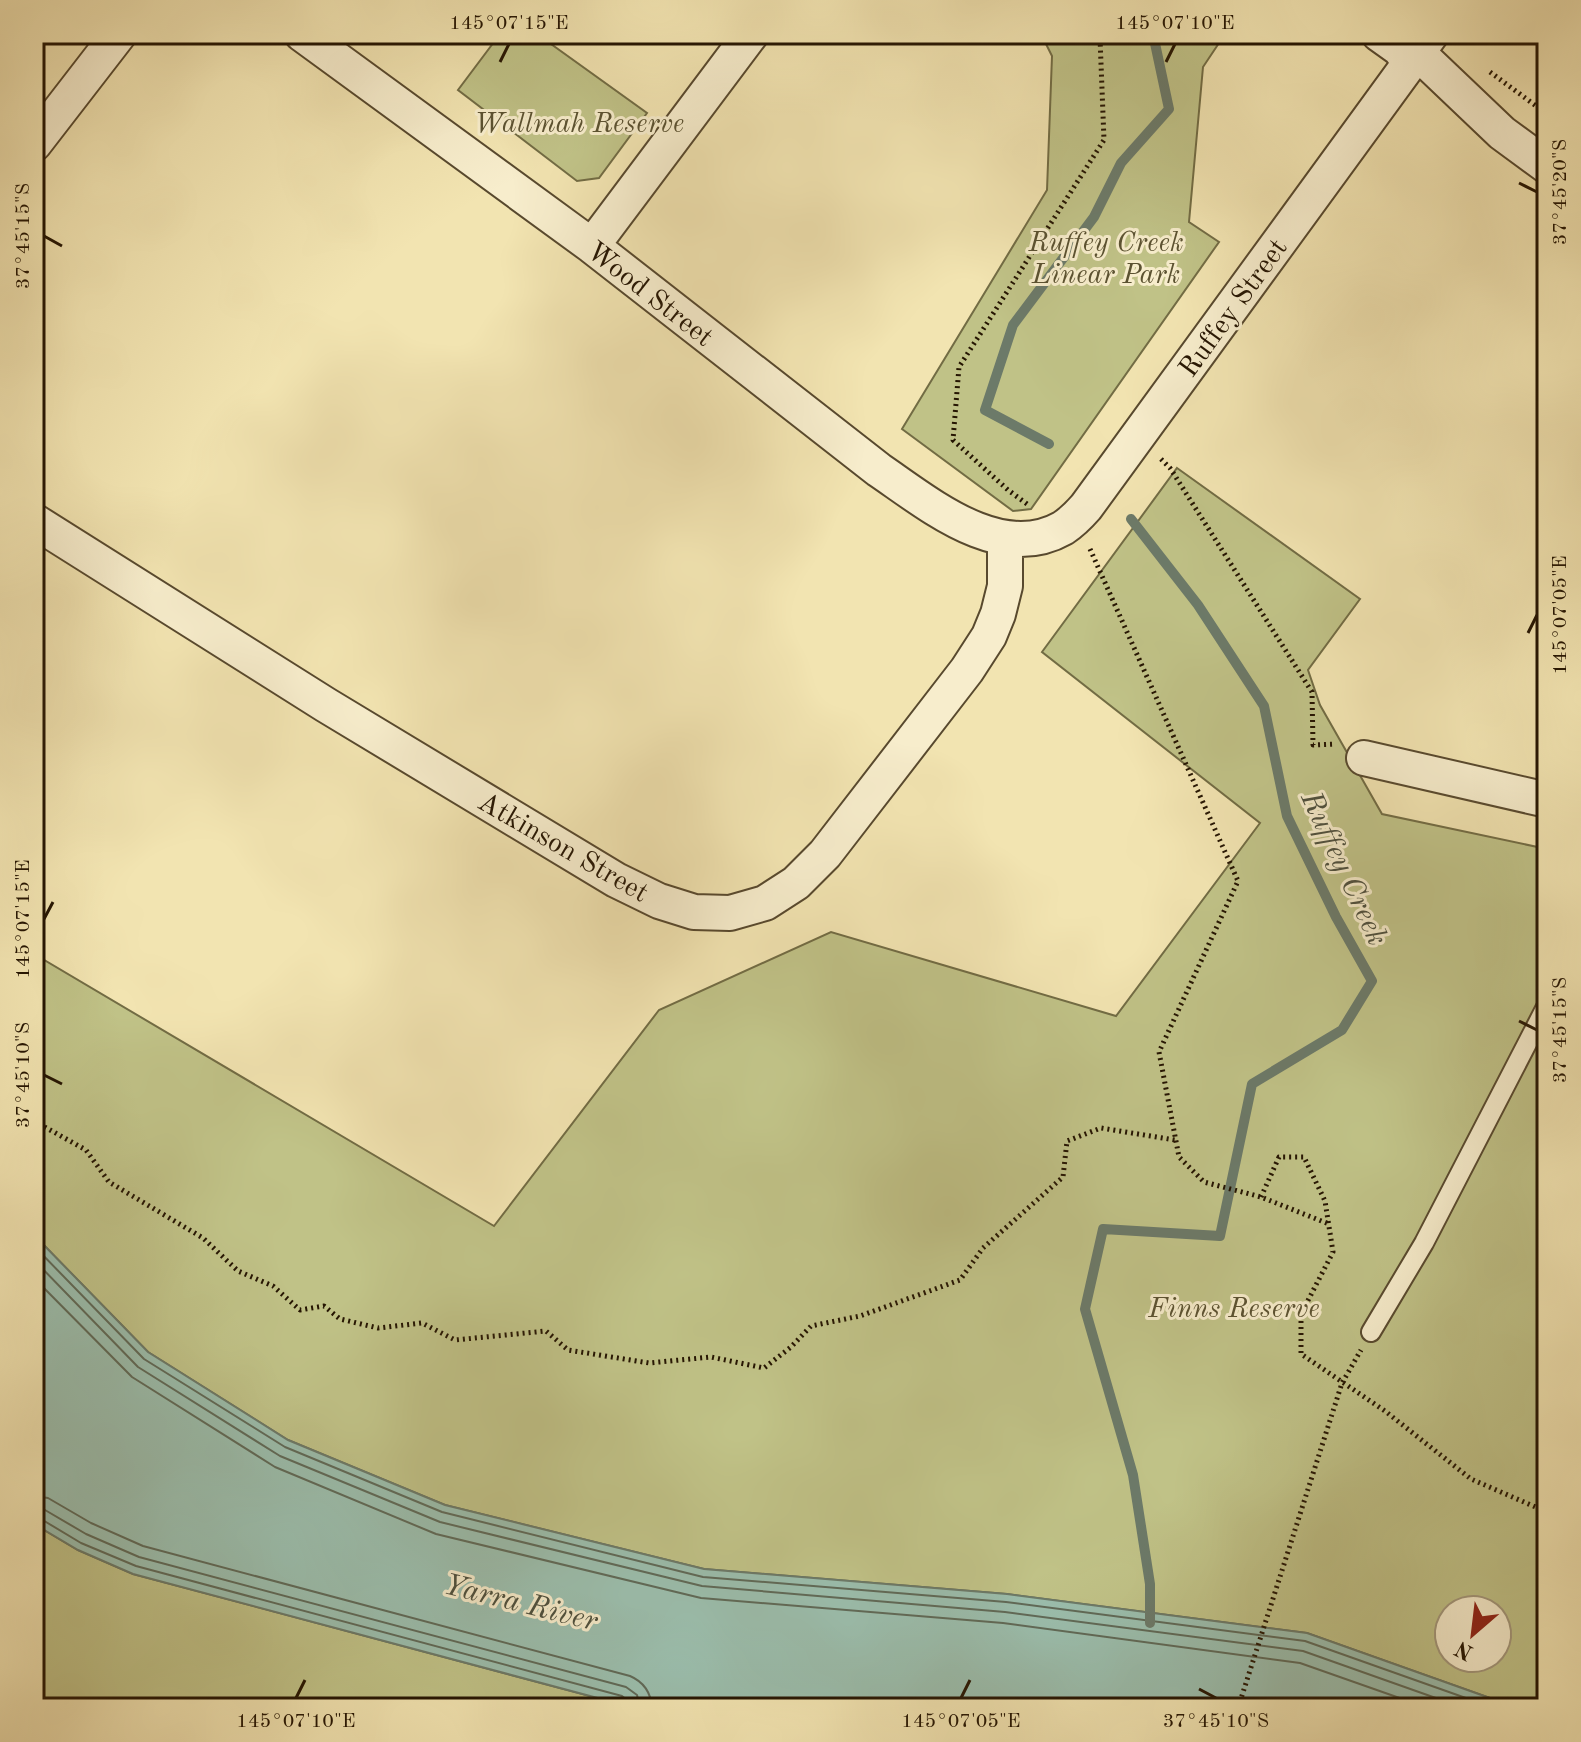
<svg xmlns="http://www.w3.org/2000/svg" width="1581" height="1742" font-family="'Old Standard TT',serif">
	<rect width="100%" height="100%" fill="#f2e4b1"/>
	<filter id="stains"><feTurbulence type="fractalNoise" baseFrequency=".0025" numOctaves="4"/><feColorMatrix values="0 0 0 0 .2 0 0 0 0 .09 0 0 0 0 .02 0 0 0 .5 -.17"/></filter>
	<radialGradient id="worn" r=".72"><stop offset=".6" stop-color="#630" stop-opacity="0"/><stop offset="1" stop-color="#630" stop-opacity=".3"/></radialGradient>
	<path fill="#c0c287" stroke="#726c44" stroke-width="2" fill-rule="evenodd" d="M500,34h37l110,79 -48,65 -22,3 -119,-91z
		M1041,34h184l-22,33 -14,155 30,20 -188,267 -18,2 -111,-82 145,-239 5,-134z
		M1177,468l183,131 -52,71 12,35 62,109 165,35v859h-29l-211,-75 -300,-39 -303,-25 -259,-64 -157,-65 -140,-88 -114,-117v-281l460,272 165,-216 172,-78 285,84 144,-193 -218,-171zM1449,1610h48v48h-48z
		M34,1524l44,26 55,24 502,134h-601z"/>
	<path fill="#9bbead" stroke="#6c7a69" stroke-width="2" d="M34,1235l114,117 140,88 157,65 259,64 303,25 300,39 211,75h-883l-502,-134 -55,-24 -44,-26z"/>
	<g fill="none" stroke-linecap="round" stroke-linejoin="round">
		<path stroke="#606a58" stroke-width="2" d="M34,1246l110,113 141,88 157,65 261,65 303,25 299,39 189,67
			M34,1260l104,107 142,89 160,66 262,64 303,26 298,39 161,57
			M34,1278l98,99 143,90 161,67 265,64 302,25 297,40 128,45
			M34,1496l14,2 43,25 52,23 487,130c14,6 21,16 22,32
			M34,1508l11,2 41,24 53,23 487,130 11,8 3,13
			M34,1518l7,1 40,24 55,23 486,130 6,5 2,7"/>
		<path stroke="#6c7a69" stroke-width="10" d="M1049,444l-64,-34 28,-85 81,-108 27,-54 48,-54 -16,-75
			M1131,519l67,86 66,101 23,110 49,101 36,64 -30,49 -90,54 -32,152 -117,-7 -18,80 48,166 17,109v39"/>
		<defs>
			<path id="service" d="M1371,1332l53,-89 123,-238"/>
			<path id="minor" d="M302,34l290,212 287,224c50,34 121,94 184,58 9,-6 16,-13 23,-21l345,-473
				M1379,34l21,15 10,14
				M1418,53l84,80 45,33
				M34,144l85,-110
				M592,246l159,-212
				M34,521l292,184 290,175 43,21 35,11 36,1 35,-10 31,-20 29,-29 142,-184 22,-34 9,-22 7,-28v-47
				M1364,758l183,42"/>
		</defs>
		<use href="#service" stroke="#58492e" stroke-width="22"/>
		<use href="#minor" stroke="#58492e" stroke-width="38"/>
		<path stroke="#251502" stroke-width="5" stroke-dasharray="2 4" stroke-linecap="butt" d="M1490,72l57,42
			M1161,459l9,9 142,224 1,53 23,-1
			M1027,504l-19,-14 -55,-50 6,-73 145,-227 -4,-102 -2,-4
			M1090,549l148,332 -79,171 20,105 25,25 57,15 68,27
			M34,1121l52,29 23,32 94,56 35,33 35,15 27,24 24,-4 16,13 38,9 44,-5 33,17 91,-9 22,19 81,13 62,-6 53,11 27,-21 20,-21 49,-10 100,-36 23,-32 80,-71 4,-36 34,-13 74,12
			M1261,1197l18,-40h25l21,44 8,51 -32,62v40l84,57 86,68 76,33
			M34,1699l57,9
			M1238,1708l104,-325 19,-33"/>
		<use href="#service" stroke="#f7edcc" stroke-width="18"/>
		<use href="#minor" stroke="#f7edcc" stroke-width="34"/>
	</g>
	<path fill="none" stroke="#251502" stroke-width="3" d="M500,62l9,-18M1166,62l9,-18M1519,183l18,9M44,236l18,10M1528,633l9,-18M44,919l9,-17M1519,1021l18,9M44,1075l18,9M1199,1689l17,9M296,1698l9,-18M961,1698l9,-18"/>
	<g text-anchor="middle" stroke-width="6" stroke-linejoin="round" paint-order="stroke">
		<g font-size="28" font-style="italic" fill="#5b5231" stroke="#f7edcc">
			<text x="579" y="132">Wallmah Reserve</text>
			<text x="1106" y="251">Ruffey Creek<tspan x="1106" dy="32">Linear Park</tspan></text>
			<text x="1234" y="1317">Finns Reserve</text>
		</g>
		<g font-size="28" fill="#251502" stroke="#f7edcc">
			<text transform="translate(651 293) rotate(38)" y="10">Wood Street</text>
			<text transform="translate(1232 307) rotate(-54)" y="10">Ruffey Street</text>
			<text transform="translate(564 846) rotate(30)" y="10">Atkinson Street</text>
		</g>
		<g font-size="30" font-style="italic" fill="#4e503e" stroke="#f7edcc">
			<text transform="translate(1345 868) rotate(65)" y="10">Ruffey Creek</text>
			<text transform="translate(521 1602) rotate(14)" y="10">Yarra River</text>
		</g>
	</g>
	<rect width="1581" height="1742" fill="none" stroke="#f2e4b1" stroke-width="88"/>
	<g transform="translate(1473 1634) rotate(208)"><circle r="38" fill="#f7edcc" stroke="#a3977b" stroke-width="2"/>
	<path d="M0-6L14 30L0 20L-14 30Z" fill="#8f2418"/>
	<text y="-12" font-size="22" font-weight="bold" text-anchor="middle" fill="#251502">N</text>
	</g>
	<rect x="44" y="44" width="1493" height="1654" fill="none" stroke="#251502" stroke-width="3"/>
	<g font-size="20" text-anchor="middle" fill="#251502">
		<text x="509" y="29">145°07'15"E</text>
		<text x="1175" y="29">145°07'10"E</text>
		<text transform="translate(1559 192) rotate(-90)" y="7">37°45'20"S</text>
		<text transform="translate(22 236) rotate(-90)" y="7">37°45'15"S</text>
		<text transform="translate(1559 615) rotate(-90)" y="7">145°07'05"E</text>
		<text transform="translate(22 919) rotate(-90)" y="7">145°07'15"E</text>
		<text transform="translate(1559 1030) rotate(-90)" y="7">37°45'15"S</text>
		<text transform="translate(22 1075) rotate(-90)" y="7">37°45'10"S</text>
		<text x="296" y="1727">145°07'10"E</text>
		<text x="961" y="1727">145°07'05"E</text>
		<text x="1216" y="1727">37°45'10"S</text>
	</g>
	<rect width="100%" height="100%" filter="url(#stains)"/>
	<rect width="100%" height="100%" fill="url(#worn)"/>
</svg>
